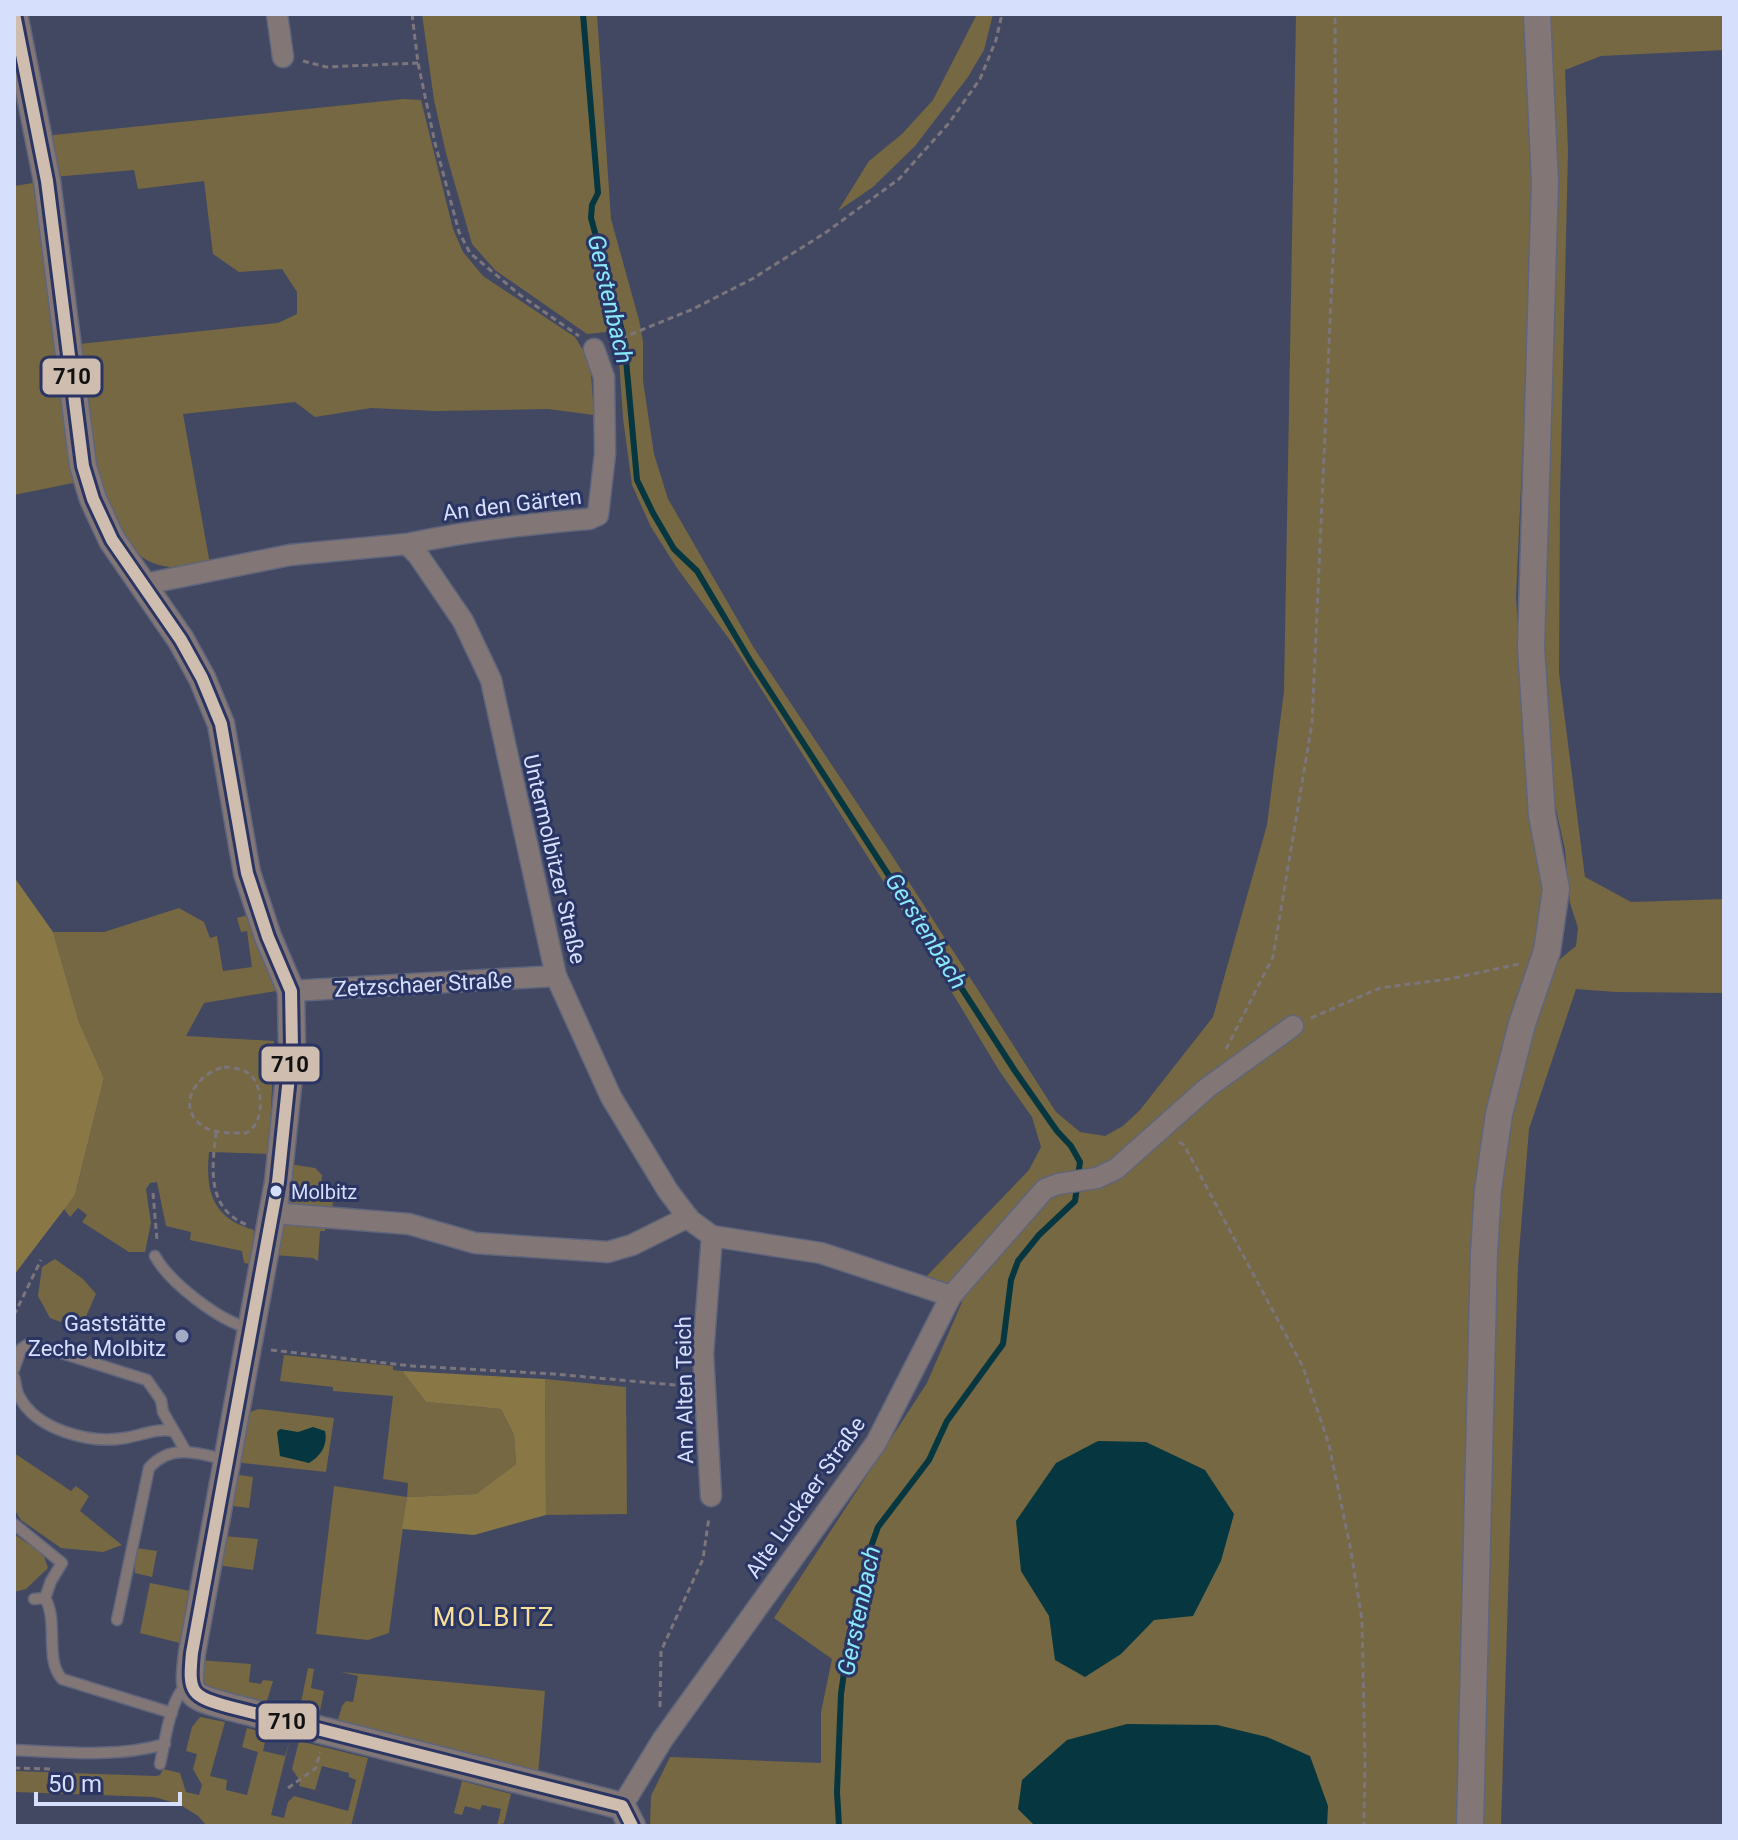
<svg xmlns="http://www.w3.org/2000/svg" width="1738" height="1840" font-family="Roboto,sans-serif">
	<rect width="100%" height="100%" fill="#424862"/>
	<path fill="#756842" d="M422,14h175l14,205 28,101 4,21v40l11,73 14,45 86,149 139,209 163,255 24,20 25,4 18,-10 17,-16 73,-93 54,-192 17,-134 12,-677h233l3,228 -16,355 6,94 28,185 -5,55 -60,202 -25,693h-810l1,-30 19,-39 151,6v-51l11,-53 -58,-41 153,-235 35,-81 -39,-22 106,-110 12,-23 -9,-30 -32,-45 -84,-139 -184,-290 -55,-75 -26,-41 -19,-42 -9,-67 -6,-87 -30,3 -92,-64 -23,-26 -26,-91 -12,-53z
		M977,14h16l-9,36 -16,27 -53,69 -42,41 -35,24 31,-50 33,-27 31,-34z
		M1550,14h174v36l-123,6 -36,14 3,81 -8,346 -1,176 26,204 46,25 93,-3v94l-108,-1 -40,-3 -47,140 -11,136 -17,561h-23l16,-589 20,-149 38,-112 7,-16 17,-14 2,-18 -8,-25 -5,-53 -12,-55 -13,-97 13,-608z
		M404,99l17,1 32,129 10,23 20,24 92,61 11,18 5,19 3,41 -46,-6 -112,2 -65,-3 -56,9 -20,-15 -112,12 27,150c-24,5 -50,7 -71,-9 -48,-38 -52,-153 -60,-211l199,-21 19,-9v-22l-15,-23 -43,3 -26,-18 -9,-73 -66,8 -4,-19 -81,7 -9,-41z
		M33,183l40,300 -59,12v-309z
		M179,908l25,14 6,16 7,-2 6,35 29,-4 -5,-36 -6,1 -4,-14 14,-4 25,77 -72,12 -18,33 88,5 -5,113 -60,-2c-4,40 4,67 45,78l-3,34 -7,-1 -2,-12 -52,-11 1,-8 -25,-6 -9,-44 -7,1 -4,6 5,34 -6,29h-16l-47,-30 5,-7 -9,-7 -8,9 -6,-8 11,-14 29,-117 -25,-56 -26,-90h51z
		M289,1164l26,4 7,7 -1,13 13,1 -2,22 -42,-4 -5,-9z
		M289,1220l37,3 -1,8h-5l-2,30 -5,-3 -39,-3 6,-28z
		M55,1259l28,20 13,15 -13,29 -20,-7 -2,6 -11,-4 -12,-22 4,-29z
		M284,1355l109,11v4l9,1 24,31 75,7 13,26 2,29 -40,30 -69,3 -18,136 -21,7 -52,-6 18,-148 73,11 1,-14 -25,-4 10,-83 -60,-5v-4l-53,-6z
		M545,1379l81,8 1,127 -81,1z
		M259,1409l75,9 -8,54 -92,-10 8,-47z
		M14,1453l57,38 5,-5 13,10 -9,15 42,34 -19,7 -42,-4 -40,-28 -7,-11z
		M232,1474l21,3 -4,31 -16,-2 -3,21 -6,-1z
		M14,1534l29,20 5,14 -22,21 -12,3z
		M223,1536l35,3 -5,31 -36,-5z
		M137,1548l20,3 -5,26 -17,-4 -1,-17z
		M150,1583l40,8 -10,52 -40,-10z
		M199,1660l52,4 -2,18 12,2 2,-4 10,1 -7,23 -61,-18z
		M308,1668l6,1 -3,19 13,3 -5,25 -20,-4z
		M341,1672l204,19 -7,84 -200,-55 4,-14 4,-5 7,1 5,-26z
		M200,1717l25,5 -15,54 17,4 -1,10 21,5 11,-43 -16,-5 5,-19 20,5 -4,18 22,5 5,-17 -19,76 13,3 4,-16 6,-6 54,15 8,-31 -7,-3v-4l-27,-7 -7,24 -16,-4 1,-5 -8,-12 7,-28 69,17 -17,68h-144l-9,-10 -19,-12 -25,-7 -140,-5v-21l142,5 4,-1 3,-6 17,4 6,19 13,3 3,-10 -9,-16 4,-15 -11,-3 6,-24z
		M462,1781l49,13 -7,29 -7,3 4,-17 -19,-4 -2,5 -15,-4 -3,9 -8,-2z"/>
	<path fill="#897845" d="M14,877l39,55 26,90 25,56 -29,117 -61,80z
		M402,1371l143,8 1,136 -72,20 -72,-6 5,-32 69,-3 40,-30 -2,-29 -13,-26 -75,-7z"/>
	<path fill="#06363f" d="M313,1427l12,4c3,14 -4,25 -16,32l-29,-7 -3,-24 3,-3 18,3z
		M1098,1441l48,1 59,28 29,44 -13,47 -28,55 -39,4 -33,34 -36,23 -30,-17 -6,-44 -28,-45 -5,-50 40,-58z
		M1127,1724l90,1 50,12 43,19 18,50 -1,20h-292l-17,-17 4,-29 45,-40z"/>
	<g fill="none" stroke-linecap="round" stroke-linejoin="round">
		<path stroke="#06363f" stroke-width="6" d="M583,14l15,179 -6,12 -1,13 33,120 13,142 16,33 21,36 23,22 54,91 264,409 42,60 14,15 9,16 -2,14
			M839,1826l-2,-34 4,-98 8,-57 18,-79 11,-31 51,-67 18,-39 56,-77 8,-64 7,-19 21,-26 36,-34 2,-14"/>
		<defs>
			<path id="service" d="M155,1256c14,26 64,65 94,72
				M14,1369l7,-20 6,-4 22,4 98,31 14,20 2,12 22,38
				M14,1377c2,6 2,14 5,19 17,34 71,48 106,42 18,-3 30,-10 49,-7
				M14,1524l48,39 -11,18 -6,17
				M34,1599l11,-1c14,24 -1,61 17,81l110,34
				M117,1620l32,-152c22,-25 50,-15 77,-8
				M14,1750c49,2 103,8 151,-6
				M160,1764c5,-22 10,-66 27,-79"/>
			<path id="minor" d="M277,14l6,43
				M407,544c60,-13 120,-20 182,-25l9,-4 7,-61 -1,-77 -10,-28
				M140,585l150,-30 117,-11 11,11 45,66 28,59 65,296 55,121 57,94 22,29 22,16 109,17 130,43
				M291,991l265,-15
				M273,1213l136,11 66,19 133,9 24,-7 56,-28
				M711,1496l-8,-142 9,-118
				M622,1806l41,-67 213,-296 75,-147 94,-107 13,-5 39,-6 19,-9 91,-81 86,-62"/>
			<path id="tertiary" d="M14,14l33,167 36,285 10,33 19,41 69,100 21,38 19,46 26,149 21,64 23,54 1,57 -14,134 -86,471c-5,45 -4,42 38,54l392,99 10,20
				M1470,1826l14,-573 4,-63 11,-76 23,-90 25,-73 9,-62 -14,-74 -11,-168 14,-465 -8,-168"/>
		</defs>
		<use href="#service" stroke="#5f657b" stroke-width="13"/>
		<use href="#minor" stroke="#5f657b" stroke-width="23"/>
		<use href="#tertiary" stroke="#5f657b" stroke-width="29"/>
		<path stroke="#7c757c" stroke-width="3" stroke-dasharray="6 4" stroke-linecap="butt" d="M412,14l6,49 17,80 24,89 11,21 50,42 59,41
			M303,61l23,6 92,-4
			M612,342l79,-32 61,-31 73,-46 74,-54 50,-56 31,-44 16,-39 6,-26
			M1311,1018l69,-30 69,-9 70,-15
			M1226,1049l47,-92 39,-234 24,-533 -1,-176
			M224,1067c10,1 24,2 30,12 10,15 9,46 -8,54 -14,0 -34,1 -45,-8 -26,-21 -3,-52 23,-58z
			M216,1132c-4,37 -10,76 31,93
			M1179,1142l5,3 119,222 26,78 22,106 11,69 3,140 -1,66
			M153,1193l4,47
			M14,1315l27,-55
			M271,1350l141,16 142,8 132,12
			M660,1707l1,-56 42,-92 6,-42
			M14,1768l40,1
			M288,1788l28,-20 4,-16"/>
		<use href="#service" stroke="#827677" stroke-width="10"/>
		<use href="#minor" stroke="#827677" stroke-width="20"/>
		<use href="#tertiary" stroke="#827677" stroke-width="26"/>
		<defs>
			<path id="bus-1" d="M14,14l33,167 36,285 10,33 19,41 69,100 21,38 19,46 26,149 21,64 23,54 1,57 -14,134 -86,471c-4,41 -1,43 38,54l392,99 10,20"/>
		</defs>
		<use href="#bus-1" stroke="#2a3564" stroke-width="18"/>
		<use href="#bus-1" stroke="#cfbdaf" stroke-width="12"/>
	</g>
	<circle fill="#d6dffc" stroke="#2a3564" stroke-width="3" cx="276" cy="1191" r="7"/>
	<circle fill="#a2aac6" stroke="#2a3564" stroke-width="3" cx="182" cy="1336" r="8"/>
	<g text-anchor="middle" stroke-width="6" stroke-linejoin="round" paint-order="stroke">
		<g font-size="20" fill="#d6dffc" stroke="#2a3564" text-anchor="start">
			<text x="291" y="1199">Molbitz</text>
		</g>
		<g font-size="22" fill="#d6dffc" stroke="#2a3564">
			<text transform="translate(512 504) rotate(-7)" y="8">An den Gärten</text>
			<text transform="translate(555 859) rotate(77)" y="8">Untermolbitzer Straße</text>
			<text transform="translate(423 984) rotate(-3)" y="8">Zetzschaer Straße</text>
			<text transform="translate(684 1390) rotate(-91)" y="8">Am Alten Teich</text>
			<text transform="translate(805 1497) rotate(-55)" y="8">Alte Luckaer Straße</text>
		</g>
		<g font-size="22" fill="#d6dffc" stroke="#2a3564" text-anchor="end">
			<text x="166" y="1331">Gaststätte<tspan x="166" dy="25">Zeche Molbitz</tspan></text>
		</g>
		<g font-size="24" font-style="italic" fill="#8ae8fb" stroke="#2a3564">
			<text transform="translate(610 299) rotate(77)" y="8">Gerstenbach</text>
			<text transform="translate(926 931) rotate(58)" y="8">Gerstenbach</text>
			<text transform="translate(859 1611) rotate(-78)" y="8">Gerstenbach</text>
		</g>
		<g font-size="26" letter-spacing="2" fill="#fae094" stroke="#2a3564">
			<text x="494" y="1626">MOLBITZ</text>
		</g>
	</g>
	<g stroke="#2a3564" stroke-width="3">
		<rect x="41" y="357" width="61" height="39" rx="8" fill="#cfbdaf"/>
		<rect x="260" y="1045" width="61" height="38" rx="8" fill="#cfbdaf"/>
		<rect x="257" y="1702" width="61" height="39" rx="8" fill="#cfbdaf"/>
	</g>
	<g font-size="22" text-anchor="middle" font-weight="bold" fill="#111">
		<text x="72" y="384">710</text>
		<text x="290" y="1072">710</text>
		<text x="287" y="1729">710</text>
	</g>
	<rect width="1738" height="1840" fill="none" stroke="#d6dffc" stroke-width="32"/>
	<path d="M36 1792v12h144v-12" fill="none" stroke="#d6dffc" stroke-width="4"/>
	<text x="48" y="1792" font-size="24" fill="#d6dffc" stroke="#2a3564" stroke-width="6" paint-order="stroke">50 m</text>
</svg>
